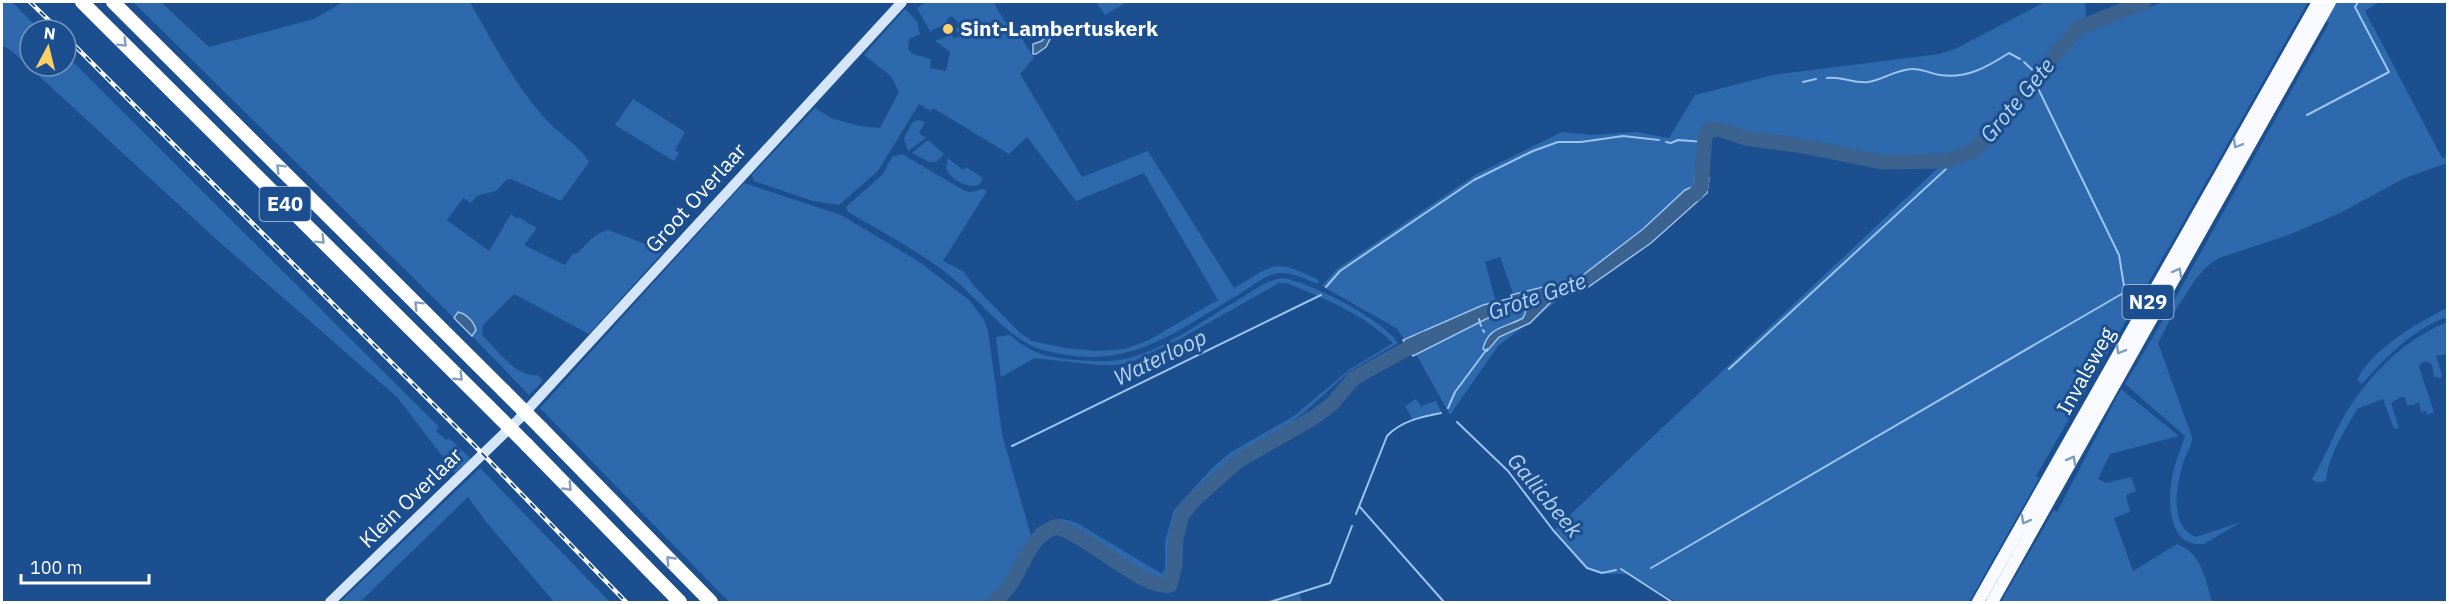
<svg xmlns="http://www.w3.org/2000/svg" width="2449" height="604" font-family="'IBM Plex Sans',sans-serif">
	<rect width="100%" height="100%" fill="#1b4f8f"/>
	<path fill="#2e69ad" d="M2,2h10l28,28h-10v36h36v-11l373,372 -3,4 10,9 3,-2 22,21 -16,14 -57,-75 -181,-158 -204,-188 -11,-7z
		M133,2h28l48,45 105,-28 29,-17h127c22,39 43,80 73,114 12,15 38,31 46,46l-28,39 -50,-22 -5,1 -10,11 -20,5 -5,7 -8,-5 -16,22 42,31 22,-37 6,5 1,-2 17,10 1,2 -12,16 41,20 8,-12 3,1c14,-11 13,-18 32,-24l56,21 -75,83 -75,-40 -31,31 -1,10c15,14 34,43 56,40l5,6 -14,14 -57,-59 3,-4 -17,-19 -4,5z
		M927,2h66l21,34 5,-2 15,24 -14,16 62,103 66,-26 86,137c42,-24 38,-30 85,-8l-1,4c-13,-5 -26,-12 -39,-11 -13,1 -29,15 -41,22 -69,40 -111,79 -198,54 -30,-8 -66,-55 -91,-74 -31,-24 -67,-43 -101,-63l-2,-5 37,-33 9,-17 10,-3 63,37 6,1 11,-3 5,2 -44,70 20,10 12,16 45,46 12,8 33,7 31,3 29,-2 24,-9 69,-40 -74,-127 -68,28 -49,-64 -18,17 -76,-46 -2,3 -12,-7 -41,67 -39,34 -26,-4 -59,-20 -2,-6 63,-67 16,10 29,8 20,2 19,-36 -8,-16 -27,-21 41,-46 12,12 3,13 -11,5 -1,10 4,5 19,5 -1,9 16,3 4,-19 -15,-11 17,-6 2,4 5,-3 -3,-6 3,-6 -7,-8 -5,3 1,4 -16,7 -1,3 -14,-25z
		M1096,2h31l-22,13z
		M2045,2h40l1,18 -13,4 -96,116c-6,6 -12,11 -19,14 -43,14 -116,-5 -159,-13 -16,-3 -31,-2 -46,-6 -16,-5 -31,-17 -48,-11l-4,8 -4,55 -86,71 -48,26 -49,12 -14,-39 -15,5 11,40 -91,38 -9,-12 -74,-42 15,-17 138,-94 87,-43 30,3 45,-3 32,6 26,-43 78,-20 166,-21 16,-5z
		M2163,2h145l-132,233 -140,241 3,2 -70,124h-293l-47,-28h-21l-19,-4 -34,-41 385,-363 38,-12 101,-121z
		M2336,2h43l-14,9 77,147 5,-1v6l-42,15 -65,35 -54,23 -67,22 -13,9 -11,13 -23,36 -14,27 34,94c0,10 -7,18 -9,27 -7,22 -14,63 13,73l45,-15 -37,22c-40,4 -36,-51 -30,-76 3,-11 8,-21 11,-32l-60,-52 42,-71 162,-290 -4,-3z
		M633,99l52,33 -10,18 4,3 -5,8 -59,-36z
		M918,120l7,2 -6,11 7,5 -18,13 -4,-13 8,-15z
		M928,140l16,14 -8,8h-7l-17,-9z
		M948,158l15,12 3,-3 17,11 -4,7c-12,4 -30,-6 -33,-18z
		M744,183l97,32 77,46 51,39 14,18 5,12 14,104 30,105c-15,21 -23,53 -49,63h-254l-189,-194z
		M1283,278c29,5 99,41 115,65l-48,28 -49,44 -31,22 -44,26 -13,12 -35,38 -4,14 -5,44 -2,7 -4,2 -12,-4 -82,-52 -14,-2 -18,9 -2,-1c16,-12 23,-14 42,-7l85,51 3,-5v-28l9,-31 39,-43 18,-15 63,-36 56,-47 43,-26c-30,-29 -68,-45 -107,-60h-7l-99,56 -46,22 -16,4h-21l-62,-7 -34,19 -5,-40 14,-2c22,19 39,23 67,25 14,1 28,2 42,0 40,-6 84,-40 119,-60 13,-8 29,-20 45,-22z
		M1562,297l-64,49 -48,69 -34,-61 84,-42z
		M2447,308v9c-35,13 -60,39 -85,67l-5,-4c15,-31 60,-57 90,-72z
		M2447,322v32l-11,2 6,19 -1,3 -7,-1 -2,-12 -5,-4 -6,2 -2,4 15,45 -7,3 -1,-4 -5,1 -2,-10 -6,3h-6l-2,-8h-4l-10,6 8,25 -5,1 -11,-30 -26,10c-12,22 -29,46 -31,72 -5,1 -10,3 -14,-2 15,-24 23,-51 39,-74 24,-36 57,-67 96,-83z
		M2121,389l58,47 -69,18 -12,25 8,4 25,-6 5,14 -10,4 4,17 -16,6 19,53 44,-27 2,1c24,10 26,35 33,57h-211l53,-92 3,2z
		M1416,399l5,7 15,-5 5,11 -28,8 -8,-14z
		M480,468l130,134h-56l-67,-79 -19,-26 -108,105h-20z
		M1299,592l3,10h-39z"/>
	<path fill="#3c6290" stroke="#9cc4f0" stroke-width="1.5" d="M1047,34l4,3 -5,10 -10,7h-3v-10l9,-3z
		M1695,177l14,1 -2,15 -56,50 -67,47 -30,9 -24,24 -31,14 -12,14 -4,-2c5,-23 23,-21 40,-31l5,-12 -40,12 -75,38 -10,-16 80,-35 29,-7 -1,-3 68,-17 64,-49 42,-39 9,-4z
		M458,312c9,2 16,10 18,18l-4,6 -18,-18z"/>
	<g fill="none" stroke-linecap="round" stroke-linejoin="round">
		<path stroke="#9cc4f0" stroke-width="2" d="M2024,62l14,13
			M1827,78c14,-2 28,6 41,4 15,-2 29,-13 44,-13 10,0 18,4 28,6 27,4 47,-8 69,-22l11,6
			M1803,82l13,-3
			M2307,115l82,-43 -34,-65 3,-5
			M1666,142l5,1 7,-3 27,2
			M1326,287l14,-16 134,-91 59,-29 25,-9h23l42,-6 36,4
			M1479,319l2,7
			M1483,330l1,2
			M1729,369l217,-200v-8
			M1448,408l7,-16 32,-43
			M1457,422l51,49 45,59 34,38 15,5 14,-3
			M1012,446l309,-151
			M1359,506l85,96
			M1356,514l31,-78c14,-15 34,-19 54,-23
			M1651,568l474,-276 -6,-37 -85,-175
			M1621,569l51,33
			M1270,602l60,-19 22,-57"/>
		<path stroke="#3c6290" stroke-width="15" d="M1695,194l6,-7 4,-51 5,-6 9,-1 26,9 58,8 79,16 64,-1 28,-10 104,-123 66,-26
			M994,602c8,-7 16,-15 21,-25 11,-19 18,-43 41,-50 32,8 88,64 114,58l5,-20 1,-27 6,-23 11,-14 45,-40 75,-43 19,-14 22,-26 71,-39"/>
		<path stroke="#d6e6fa" stroke-width="10" d="M330,602l188,-182 384,-418"/>
		<path stroke="#f8faff" stroke-width="12" d="M1978,602l340,-600
			M1992,602l338,-600"/>
		<path stroke="#fff" stroke-width="14" d="M82,2l407,405
			M113,2l391,389
			M541,428l170,174
			M527,445l153,157"/>
		<defs>
			<path id="rail" d="M30,2l29,28
				M66,37l407,407 153,158"/>
		</defs>
		<use href="#rail" stroke="#fff" stroke-width="4.5"/>
		<use href="#rail" stroke="#1b4f8f" stroke-width="2" stroke-dasharray="7" stroke-linecap="butt"/>
		<path stroke="#fff" stroke-width="14" d="M504,391l37,37
			M489,407l38,38"/>
	</g>
	<defs><path id="oneway-chevron" d="M-2-3.5L2.5 0L-2 3.5" fill="none" stroke-width="1.6" stroke-linecap="round" stroke-linejoin="round" transform="scale(1.5)"/></defs>
	<g stroke="#829ec1">
		<use href="#oneway-chevron" transform="translate(123 43) rotate(45)"/>
		<use href="#oneway-chevron" transform="translate(280 168) rotate(-135)"/>
		<use href="#oneway-chevron" transform="translate(321 240) rotate(45)"/>
		<use href="#oneway-chevron" transform="translate(418 305) rotate(-135)"/>
		<use href="#oneway-chevron" transform="translate(459 377) rotate(45)"/>
		<use href="#oneway-chevron" transform="translate(568 487) rotate(46)"/>
		<use href="#oneway-chevron" transform="translate(670 560) rotate(-134)"/>
	</g>
	<g stroke="#7e9cc1">
		<use href="#oneway-chevron" transform="translate(2237 144) rotate(120)"/>
		<use href="#oneway-chevron" transform="translate(2178 272) rotate(-61)"/>
		<use href="#oneway-chevron" transform="translate(2120 350) rotate(120)"/>
		<use href="#oneway-chevron" transform="translate(2072 460) rotate(-61)"/>
		<use href="#oneway-chevron" transform="translate(2025 520) rotate(119)"/>
	</g>
	<circle fill="#ffd166" stroke="#1b4f8f" stroke-width="2" cx="948" cy="29" r="6"/>
	<g text-anchor="middle" stroke-width="6" stroke-linejoin="round" paint-order="stroke">
		<g fill="#1b4f8f" stroke="#bbcadd" stroke-width="1.5">
			<rect x="259.5" y="187" width="51" height="34" rx="4.5"/>
			<rect x="2122.5" y="285" width="51" height="34" rx="4.5"/>
		</g>
		<g font-size="20" font-weight="bold" fill="#fff">
			<text x="285" y="211">E40</text>
			<text x="2148" y="309">N29</text>
		</g>
		<g font-size="21" font-weight="bold" fill="#fff" stroke="#1b4f8f" text-anchor="start">
			<text x="960" y="36">Sint-Lambertuskerk</text>
		</g>
		<g font-size="21" fill="#fff" stroke="#1b4f8f">
			<text transform="translate(696 198) rotate(-48)" y="7">Groot Overlaar</text>
			<text transform="translate(2086 371) rotate(-61)" y="7">Invalsweg</text>
			<text transform="translate(411 498) rotate(-44)" y="7">Klein Overlaar</text>
		</g>
		<g font-size="22" font-style="italic" fill="#b5d3f5" stroke="#1b4f8f">
			<text transform="translate(2017 100) rotate(-50)" y="8">Grote Gete</text>
			<text transform="translate(1537 296) rotate(-19)" y="8">Grote Gete</text>
			<text transform="translate(1160 357) rotate(-26)" y="8">Waterloop</text>
			<text transform="translate(1545 495) rotate(50)" y="8">Gallicbeek</text>
		</g>
	</g>
	<rect width="2449" height="604" fill="none" stroke="#ffffff" stroke-width="6"/>
	<g transform="translate(48 48) rotate(7)"><circle r="28" fill="#1b4f8f" stroke="#7695bc" stroke-width="1.5"/>
	<path d="M0-4.5L10 22L0 15L-10 22Z" fill="#ffd166"/>
	<text y="-9" font-size="16" font-weight="bold" text-anchor="middle" fill="#ffffff">N</text>
	</g>
	<path d="M21 574v9h128v-9" fill="none" stroke="#ffffff" stroke-width="3"/>
	<text x="30" y="574" font-size="18" fill="#ffffff" stroke="#1b4f8f" stroke-width="4.5" paint-order="stroke">100 m</text>
</svg>
